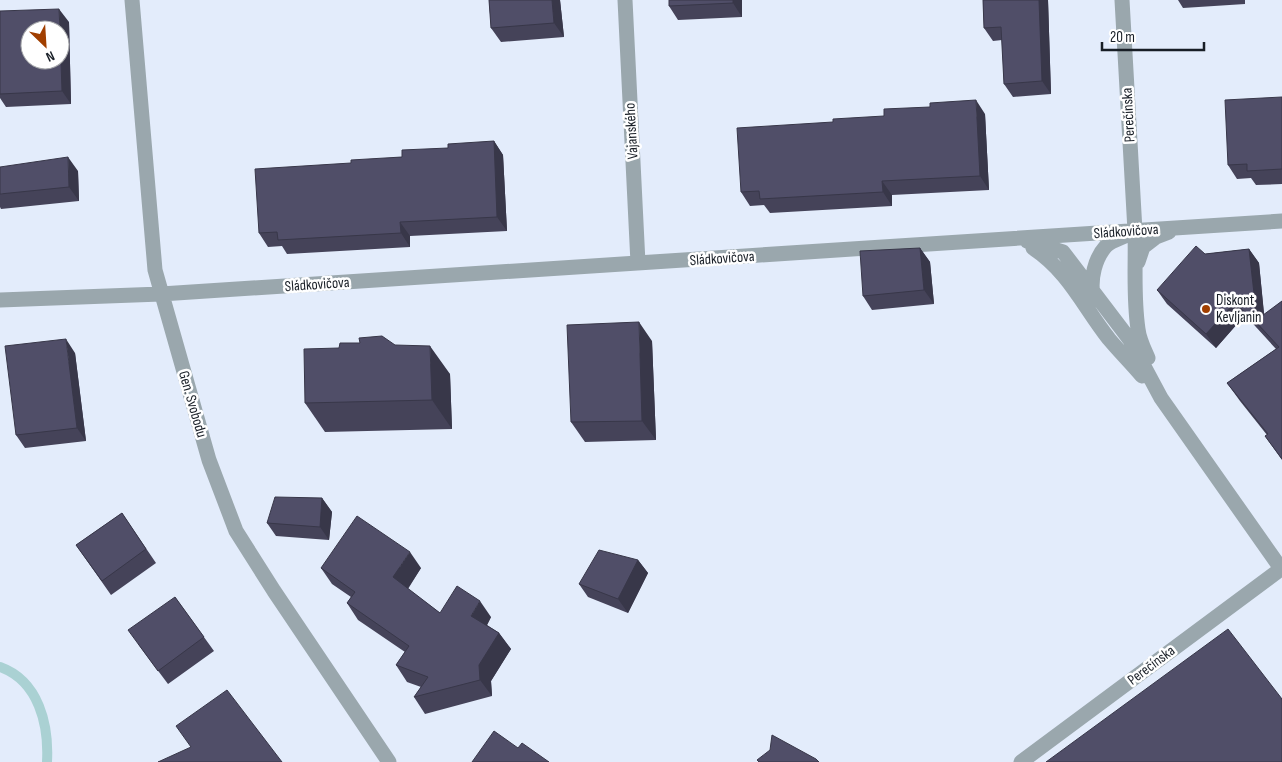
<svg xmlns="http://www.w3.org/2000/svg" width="1282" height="762" font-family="'Sofia Sans Condensed',sans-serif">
	<rect width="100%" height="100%" fill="#e3ecfb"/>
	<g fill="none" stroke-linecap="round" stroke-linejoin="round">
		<path stroke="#aad1d3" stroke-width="10" d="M0,667c39,14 49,58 47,95"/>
		<path stroke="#9aa7ad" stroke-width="15" d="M132,0l23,270 54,190 27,71 38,60 115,171
			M625,0l13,263
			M1122,0l13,231c1,32 -2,65 3,98 1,10 6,20 10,29
			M1027,241l36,11 29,38 38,50 31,58 121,172
			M1033,248c36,24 50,58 76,91 10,12 22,24 33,37
			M1138,262l5,-15 13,-10 13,-5
			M1093,295c-3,-16 2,-37 13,-49 4,-5 15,-8 21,-11
			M0,300l161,-6 1121,-73
			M1021,762l260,-193"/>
	</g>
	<path fill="#454359" d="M489,0h71l4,37 -63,5 -10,-14z
		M669,0h73v17l-64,3 -9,-14z
		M983,0h65l3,94 -38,3 -9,-13 -2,-44 -9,1 -9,-13z
		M1178,0h67v4l-62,4z
		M69,22l2,82 -65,3 -6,-9v-4z
		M1282,97v87l-26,1 -5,-7 -14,1 -9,-14z
		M985,114l4,76 -97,5v11l-122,7 -6,-8 -14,1 -9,-14z
		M494,141l9,14 4,76 -97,5v11l-123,7 -5,-8 -14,1 -9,-14 92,-70 51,-6 46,-9z
		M78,171l1,30 -78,8 -1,-2v-13z
		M920,248l10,14 4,42 -62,6 -9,-14z
		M1249,249l10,14 5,52 18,-14v159l-17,-24 2,-1 -27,-34 -13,-18 49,-34 -31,-34 -29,33 -49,-44 -10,-14 48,-36z
		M652,341l4,99 -71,2 -14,-20z
		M395,345l55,29 2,55 -127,3 -20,-29 34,-55z
		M75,353l11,88 -61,7 -9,-13z
		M322,498l10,14 -3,28 -53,-4 -9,-13z
		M122,513l34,50 -45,32 -35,-50z
		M638,560l10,13 -20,40 -40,-16 -9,-13z
		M321,568h100l-13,21 32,24 51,4 -4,8 12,8 12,16 -20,32 1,15 -67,18 -11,-17 7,-10 -14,-5 -11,-17 9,-13 -47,-32 -11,-17 4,-6 -19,-13z
		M175,597l39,54 -46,33 -30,-40z"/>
	<path fill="#383749" d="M552,0h8l4,37 -10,-14z
		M733,0h9v17l-9,-14z
		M1039,0h9l3,94 -9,-13z
		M59,9l10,13 2,82 -9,-13z
		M976,100l9,14 4,76 -9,-14z
		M494,141l9,14 4,76 -10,-14z
		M68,157l10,14 1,30 -10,-14z
		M882,181l10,14v11l-9,-14z
		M400,222l10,14v11l-9,-14z
		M920,248l10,14 4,42 -10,-14z
		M1249,249l10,14 7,70 -9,-9z
		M1235,302l10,13 -29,33 -10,-14z
		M639,322l13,19 4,99 -14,-19z
		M66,339l9,14 11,88 -9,-13z
		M430,346l20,28 2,55 -20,-29z
		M322,498l10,14 -3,28 -9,-13z
		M410,552l11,16 -17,26 -11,-17z
		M638,560l10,13 -20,40 -10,-14z
		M480,601l11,16 -8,16 -12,-17z
		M499,633l12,16 -20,32 1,15 -12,-16 -1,-15z"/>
	<path fill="#504e68" stroke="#383749" d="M489,0h63l2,23 -63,5z
		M669,0h64v3l-64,3z
		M983,0h56l3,81 -38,3 -3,-57 -17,1z
		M59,9l1,21h-30v30h30v-26l2,57 -62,3v-83z
		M1282,97v72l-35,2v-7l-19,1 -3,-65z
		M976,100l4,76 -98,5 1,11 -123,7 -1,-8 -18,1 -4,-64 96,-6v-3l51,-3v-7l46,-2v-4z
		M494,141l3,76 -97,5 1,11 -123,7 -1,-8 -18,1 -4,-64 96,-6v-3l51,-3v-7l46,-2v-4z
		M68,157l1,30 -69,7v-27z
		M1196,246l9,8 44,-5 8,71 -2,1 2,4 -22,-23 -29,32 -49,-44z
		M920,248l4,42 -61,6 -3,-45z
		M1282,301v158l-17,-23 3,-2 -41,-51 52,-36 -24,-26z
		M639,322l3,99 -71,1 -4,-97z
		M382,336l13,9 35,1 2,54 -127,3 -1,-54 35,-1 1,-5h20l-1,-5z
		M66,339l11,89 -61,7 -11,-89z
		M275,497l47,1 -2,29 -53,-4z
		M122,513l24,36 -44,32 -26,-36z
		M357,516l53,36 -17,25 47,36 17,-27 23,15 -9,15 28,17 -20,32 1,15 -66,17 14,-20 -32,-12 13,-19 -62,-43 8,-11 -34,-24z
		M599,550l39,10 -20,39 -39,-15z
		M175,597l29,40 -46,34 -30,-41z
		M1228,629l54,70v63h-236z
		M227,690l55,72h-124l33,-15 -15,-21z
		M494,731l24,17 4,-5 27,19h-77z
		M772,735l44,24 3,3h-60l-2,-2 13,-10z"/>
	<circle fill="#a13f00" stroke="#fff" stroke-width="2" cx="1206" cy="309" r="5"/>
	<g text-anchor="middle" stroke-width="5" stroke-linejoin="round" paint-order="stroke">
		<g font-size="15" fill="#181e26" stroke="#fff">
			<text transform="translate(1128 115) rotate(-93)" y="5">Perečínska</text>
			<text transform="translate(631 131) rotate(-93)" y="5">Vajanského</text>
			<text transform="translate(1126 231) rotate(-4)" y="5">Sládkovičova</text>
			<text transform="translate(722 258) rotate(-4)" y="5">Sládkovičova</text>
			<text transform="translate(317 284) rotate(-4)" y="5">Sládkovičova</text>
			<text transform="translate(193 404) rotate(74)" y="5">Gen. Svobodu</text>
			<text transform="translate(1151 665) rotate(-37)" y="5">Perečínska</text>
		</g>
		<g font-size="15" fill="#181e26" stroke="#fff" text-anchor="start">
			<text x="1216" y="305">Diskont<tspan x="1216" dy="17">Kevljanin</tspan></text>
		</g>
	</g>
	<g transform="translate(45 45) rotate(155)"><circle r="24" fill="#ffffff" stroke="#a3a5a8"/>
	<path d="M0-4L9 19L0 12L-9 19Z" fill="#a13f00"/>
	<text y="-8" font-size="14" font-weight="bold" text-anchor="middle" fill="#181e26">N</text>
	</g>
	<path d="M1102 42v8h102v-8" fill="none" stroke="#181e26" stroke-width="2.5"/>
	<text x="1110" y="42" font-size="15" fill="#181e26" stroke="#ffffff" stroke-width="4" paint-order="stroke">20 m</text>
</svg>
